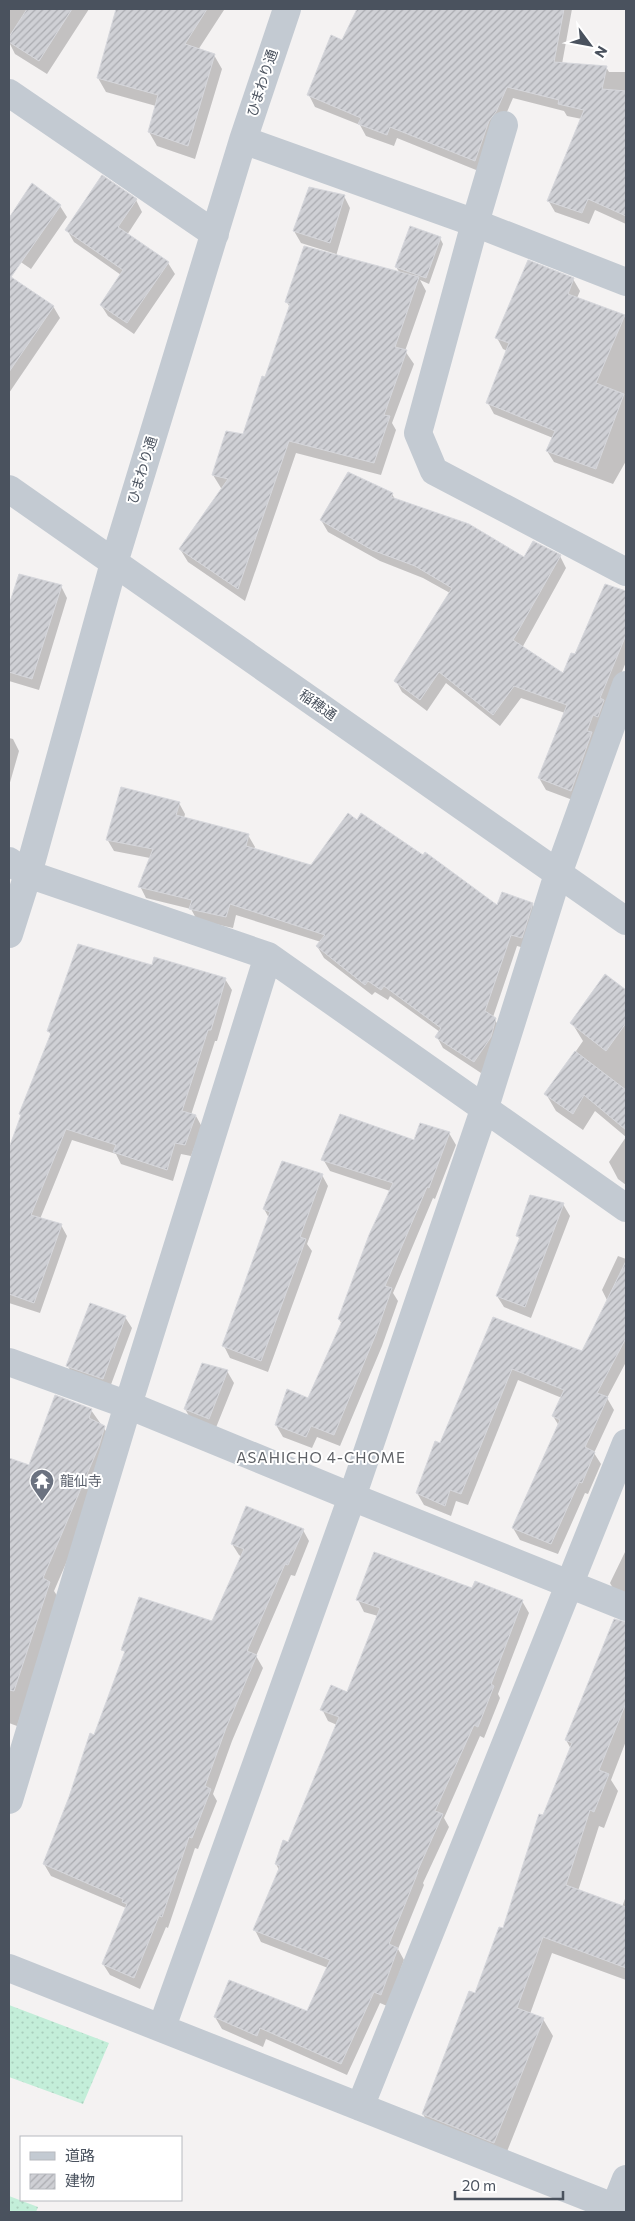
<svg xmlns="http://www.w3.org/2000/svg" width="635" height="2221" font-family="Commissioner,'Noto Sans JP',sans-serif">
	<defs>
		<pattern id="grass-dots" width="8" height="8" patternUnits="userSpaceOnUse" patternTransform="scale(1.25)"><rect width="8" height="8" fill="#c3eed9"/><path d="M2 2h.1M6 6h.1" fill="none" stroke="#a9cebd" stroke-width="1.8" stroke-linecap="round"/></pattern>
		<pattern id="building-hatch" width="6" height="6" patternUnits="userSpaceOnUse" patternTransform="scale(1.25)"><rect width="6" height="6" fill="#cfd0d5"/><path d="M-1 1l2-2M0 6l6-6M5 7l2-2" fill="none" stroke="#aaabb0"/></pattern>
	</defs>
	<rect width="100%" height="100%" fill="#f4f2f2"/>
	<path fill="url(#grass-dots)" d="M9,2005l100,38 -26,61 -74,-27z
		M9,2196l29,11 -2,5h-27z"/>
	<path fill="#0003" d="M9,9h80l-42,65 -32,-20 -6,-12 2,-7 -2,-1z
		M117,9l107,1 -26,40 16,5 8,14 -27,90 -38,-13 -8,-14 7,-26 -50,-14 -8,-14z
		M359,9h126l38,9 2,-9h47l-10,55 44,3 3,5h17v152l-31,-14 -6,14 -34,-12 -7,-12 34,-81 -15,-3 -3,-5 -51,-13 -32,74 -84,-34 -3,8 -28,-10 -6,-11 -45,-18 -6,-12 34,-53z
		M32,185l28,21 7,11 -36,52 -22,-15v-34z
		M344,196l6,12 -14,48 64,17 -4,-6 44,-29 3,6 -14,40 -9,-4 6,11 -21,60 9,13 -22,59 4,7 -15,45 -85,-22 -51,148 -57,-39 -8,-13 43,-61h-2l-8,-13 31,-39 46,-128 -3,-6 49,-46v-2l-35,-11 -7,-12z
		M136,200l6,12 -15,23 41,28 7,11 -41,60 -26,-18 -7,-11 20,-30 -47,-33 -7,-12z
		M12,279l41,27 7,12 -51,75v-109z
		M573,279l7,12 -3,7 49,19v144l-13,23 -59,-22 -7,-11 6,-13 -59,-24 -6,-11 19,-52 -4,-2 -6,-11z
		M348,474l44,20 3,5 129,60 36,-3 6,12 -44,80 41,27 12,-19 30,-71 21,7v70l-19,46 -29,94 -32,-12 -7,-12 26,-65 -44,-15 -21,28 -54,-43 -19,28 -25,-19 -6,-11 54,-88 -27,-15 -43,-17 -52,-29 -7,-12z
		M23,576l38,10 6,12 -28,92 -30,-9v-61z
		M9,738l4,1 6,12 -10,35z
		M179,803l6,11 -1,4 64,17 7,12 -1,2 57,17 187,41 34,-3 6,11 -10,34 -11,-3 -24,71 9,14 -5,17 -16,25 -38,-25 -6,-11 3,-5 -50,-36 -2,4 -13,-8 -3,3 -48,-37 -7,-12 4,-4 -85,-27 -3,13 -36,-8 -6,-11 -45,-11 -6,-12 10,-28 -36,-7 -7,-12z
		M152,967l73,12 7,11 -15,51h-2l-24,74 5,1 6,11 -11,29 -10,-2 -8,27 -52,-17 -5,-10 -44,-14 -32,79 21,6 6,11 -27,77 -31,-10v-152l42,-115 -2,-5z
		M606,976l20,16v193l-8,-6 -9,-17 17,-25 -31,-26 -12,19 -27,-19 -10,-17 37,-53 -11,-18z
		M449,1133l7,12 -21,54 -2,-1 -40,95 5,8 -16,45 -42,100 -23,-9 -5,11 -29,-11 -7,-12 33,-26 33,-75 -3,-5 51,-128 -60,-20 -7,-12z
		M322,1175l6,11 -21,58 5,7 -44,121 -38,-14 -6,-12 45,-128 -5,-9z
		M563,1204l7,12 -39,102 -27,-11 -7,-11 23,-55 -2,-5z
		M618,1256l8,3v103l-19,36 7,12 -20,43 7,11 -13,30 -3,-1 -27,61 -38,-14 -7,-12 46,-102 -6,-10 9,-18 -44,-18 -50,125 -12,-4 -5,15 -27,-11 -7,-12 24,-48 53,-127 89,35 25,-51 -6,-12z
		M125,1317l7,11 -23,62 -35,-12 -6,-12z
		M227,1371l7,12 -19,47 -23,-9 -7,-12z
		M91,1410l24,34 -6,20 -55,127 6,9 -43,126 -8,-3v-264l21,8z
		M303,1530l6,11 -14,35 -4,-1 -35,81 7,12 -31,73 -19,53 4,7 -19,48 -3,-1 -27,80 -2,-1 -26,62 -30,-14 -7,-11 23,-56 -75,-32 -7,-12 51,-128 30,-82 -2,-5 90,-27 29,-65 -3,-2 -7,-11z
		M626,1550v54l-5,-2 -11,-19z
		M473,1589l49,12 7,12 -31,81 2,4 -16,40 -4,-2 -36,82 5,9 -26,56 1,2 -26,64 6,11 -17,46 -7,-3 -33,72 -81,-36 -3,8 -41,-18 -7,-12 93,-5 20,-44 -67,-26 -6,-12 24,-60 -3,-6 13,-21 48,-118 -9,-4 -6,-12 26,-16 30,-77 -14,-4 -6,-12z
		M606,1643l20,8v90l-15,39 7,11 -14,37 -5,-2 -21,65 44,16 4,-11v84l-74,-27 -22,61 13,5 10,17 -49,123 -72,-28 -9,-17 80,-184 41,-113 27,-68 -5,-9z"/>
	<path fill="url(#building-hatch)" stroke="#d6d7dc" d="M27,9h45l-33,52 -30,-19v-5z
		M116,9h91l-22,35 30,10 -27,92 -40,-14 10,-37 -61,-17z
		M357,9h207l-10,53 53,4 -5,23 24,2v125l-38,-17 -6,14 -35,-12 37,-91 -26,-6 1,-4 -52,-13 -11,25 -7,9 -14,40 -85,-34 -3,8 -29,-11 3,-6 -54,-23 24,-60 11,5z
		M102,175l35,24 -19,28 51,35 -42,61 -27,-18 23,-35 -58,-40z
		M32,183l29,22 -50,72 43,29 -45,66v-154z
		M309,187l36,8 -15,48 -37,-12z
		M410,226l31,11 -15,41 -31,-11z
		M304,246l115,31 -24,70 12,3 -23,65 6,1 -16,47 -85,-22 -51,148 -59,-40 49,-70 -16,-4 14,-44 17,3 19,-58 3,1 25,-73 -5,-2z
		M528,260l46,18 -6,16 57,21 -29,68 28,11 -28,75 -50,-18 9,-20 -69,-28 23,-60 -14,-5z
		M348,472l45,21 -2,4 78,27 55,33 9,-16 28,14 -48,85 50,33 8,-20 4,1 30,-70 21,7v44l-26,63 4,2 -6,17 -5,-2 -6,16 5,1 -21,59 -33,-13 29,-73 -53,-19 -21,29 -54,-43 -19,28 -26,-19 58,-93 -37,-22 -43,-16 -52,-30z
		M19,574l43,11 -30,94 -23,-7v-67z
		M121,787l59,15 -4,13 73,19 -3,12 65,19 37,-52 9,7 4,-7 62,42 2,-3 72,53 5,-13 31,11 -11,35 -11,-3 -26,76 11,7 -5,19 -17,25 -39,-25 6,-9 -57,-42 -3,4 -13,-9 -3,4 -49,-39 9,-11 -95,-31 -4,13 -37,-8 3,-9 -54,-13 15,-38 -47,-9z
		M78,944l74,21 2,-8 72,21 -15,52h-3l-26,81 14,4 -11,30 -10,-2 -8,27 -54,-18 3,-7 -50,-16 -35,86 31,9 -28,79 -25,-9v-146l12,-33 -2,-1 32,-81 -4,-2z
		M605,974l21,16v33l-20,28 -36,-28z
		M575,1051l51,39v40l-42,-35 -11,19 -29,-20z
		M340,1114l74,26 6,-17 30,9 -21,56 -2,-1 -42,99 7,2 -16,46 -42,101 -23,-9 -5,11 -31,-12 12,-36 21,9 34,-77 -4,-2 31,-84 24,-52 -72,-23z
		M282,1161l41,13 -23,63 6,2 -45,122 -39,-15 48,-134 -7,-3z
		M530,1195l34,8 -39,104 -29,-11 24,-59 -4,-1z
		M626,1261v77l-29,55 11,4 -23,50 10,5 -13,31 -3,-1 -28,62 -39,-16 48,-108 -8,-4 12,-26 -52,-21 -51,125 -11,-4 -5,16 -29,-13 19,-52 5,2 53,-126 89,34z
		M90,1303l36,13 -23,63 -37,-13z
		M202,1363l26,7 -19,49 -25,-10z
		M55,1395l37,14 -3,9 16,8 -6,20 -56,132 7,4 -36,109 -5,-1v-232l20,7z
		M246,1506l58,23 -16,36 -3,-1 -38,87 10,4 -31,73 -21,58 6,3 -19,49 -3,-1 -27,80 -3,-1 -25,62 -32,-14 25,-60 -5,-2 1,-3 -80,-35 26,-67 21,-64 4,2 31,-84 -4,-1 18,-53 73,24 32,-72 -13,-5z
		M374,1552l98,36 3,-7 48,19 -32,84 3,2 -16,41 -4,-2 -39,86 8,3 -26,58h1l-29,72 9,4 -17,47 -7,-3 -33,72 -81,-36 -3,8 -43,-19 15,-37 78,31 23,-51 -77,-30 27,-64 -5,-2 8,-24 5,2 51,-125 -19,-7 11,-25 16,7 33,-84 -24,-8z
		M614,1619l12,3v81l-27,67 10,4 -15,38 -4,-2 -24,75 60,22v61l-83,-31 -26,71 27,10 -50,125 -72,-29 47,-123 6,2 24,-66 4,1 36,-114 4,1 29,-72 -7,-3z"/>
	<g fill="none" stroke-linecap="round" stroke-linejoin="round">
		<path stroke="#c3cad2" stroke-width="28" d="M9,93l206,141
			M504,125l-29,98 -57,210 16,38 192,101
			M243,140l232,83 151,59
			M9,489l617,432
			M9,861l19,13 240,82 358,252
			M9,934l19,-60 86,-311 129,-423 44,-131
			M9,1362l119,43 224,92 274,110
			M9,1800l119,-395 140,-449
			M9,1968l617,244
			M162,2027l190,-530 133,-390 73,-233 68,-189
			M360,2107l266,-664
			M613,2212l13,-33"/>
	</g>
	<defs>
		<symbol id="temple-pin" viewBox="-11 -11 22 30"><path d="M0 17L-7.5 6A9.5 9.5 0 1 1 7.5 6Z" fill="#6b7280" stroke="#fff"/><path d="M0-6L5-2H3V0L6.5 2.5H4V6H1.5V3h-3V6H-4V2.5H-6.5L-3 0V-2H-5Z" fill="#fff"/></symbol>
	</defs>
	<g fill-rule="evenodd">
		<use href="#temple-pin" x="28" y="1467" width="28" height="38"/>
	</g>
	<g text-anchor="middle" stroke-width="4" stroke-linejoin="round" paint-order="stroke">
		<g font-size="14" fill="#4a525e" stroke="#fff">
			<text transform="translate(262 83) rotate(-72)" y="5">ひまわり通</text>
			<text transform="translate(142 470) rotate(-73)" y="5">ひまわり通</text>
			<text transform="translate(318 705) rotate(35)" y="5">稲穂通</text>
		</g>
		<g font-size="14" fill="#5b616d" stroke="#fff" text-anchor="start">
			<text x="60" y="1486">龍仙寺</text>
		</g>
		<g font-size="15" letter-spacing="1" fill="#5e6166" stroke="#fff">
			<text x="321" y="1463">ASAHICHO 4-CHOME</text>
		</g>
	</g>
	<rect width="635" height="2221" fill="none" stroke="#4a525e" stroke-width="20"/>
	<rect x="20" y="2136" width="162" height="65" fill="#ffffff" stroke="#b7babf"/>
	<rect x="30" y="2152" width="25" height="8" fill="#c3cad2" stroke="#b7babf"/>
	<text x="65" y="2161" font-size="15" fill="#4a525e">道路</text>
	<rect x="30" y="2174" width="25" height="15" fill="url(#building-hatch)" stroke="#b7babf"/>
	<text x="65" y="2186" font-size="15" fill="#4a525e">建物</text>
	<g transform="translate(590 45) rotate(122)" stroke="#ffffff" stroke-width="4" paint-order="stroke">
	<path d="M0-4L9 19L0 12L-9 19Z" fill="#4a525e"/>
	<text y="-8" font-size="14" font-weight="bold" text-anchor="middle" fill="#4a525e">N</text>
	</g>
	<path d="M455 2191v8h108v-8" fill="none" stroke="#4a525e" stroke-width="2.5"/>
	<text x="462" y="2191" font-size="15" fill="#4a525e" stroke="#ffffff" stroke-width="4" paint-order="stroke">20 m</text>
</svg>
